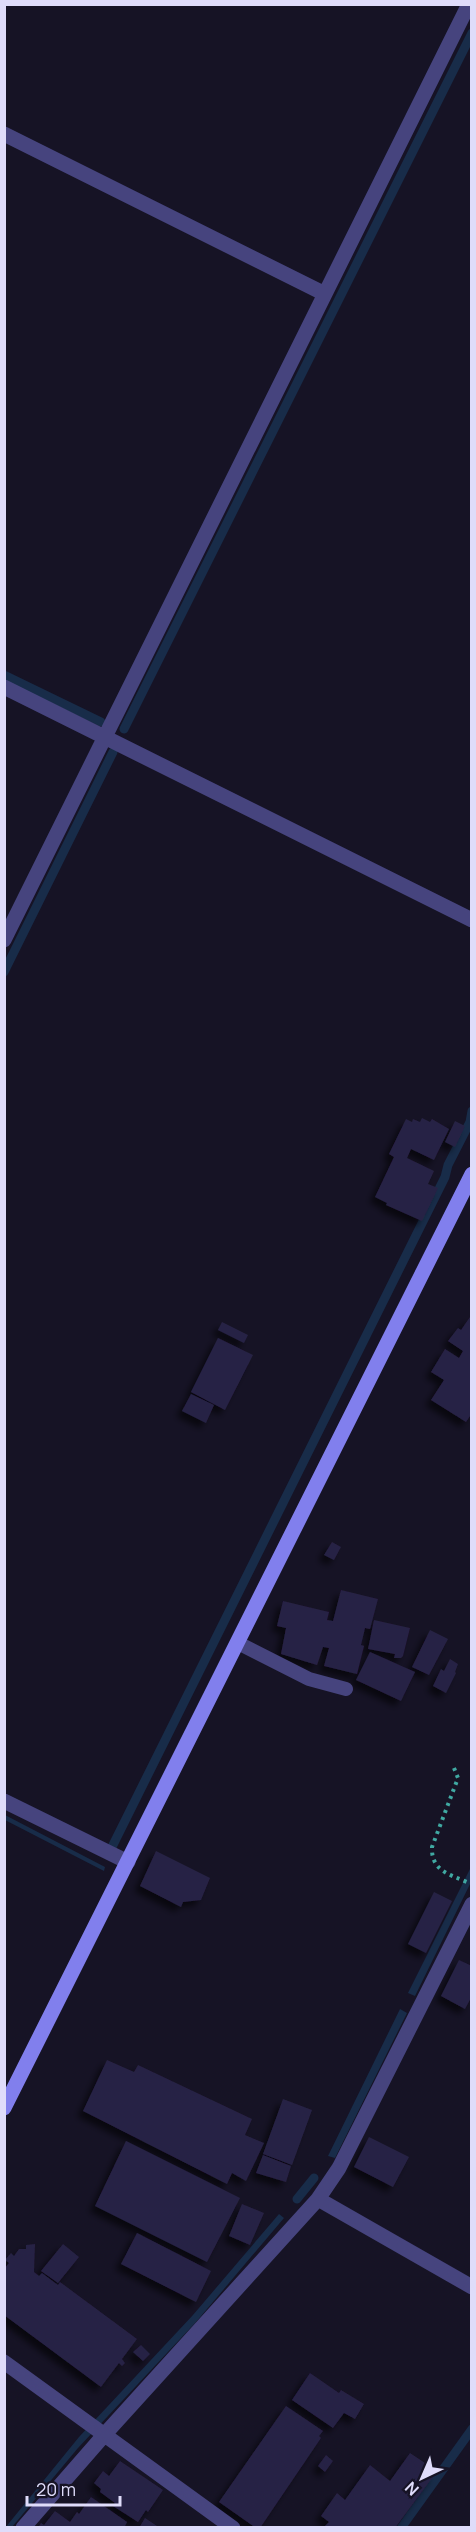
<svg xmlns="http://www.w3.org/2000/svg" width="476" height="2532" font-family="Manrope,sans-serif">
	<defs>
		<filter id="shadow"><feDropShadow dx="-5.5" dy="5.5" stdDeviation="3" flood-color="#0009"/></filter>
	</defs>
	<rect width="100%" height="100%" fill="#161325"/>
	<path fill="#182c49" d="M5,1815l100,52 -1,4 -99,-51z
		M471,1867v15l-56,114 -7,-3z
		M400,2009l7,4 -72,145 -7,-2z
		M279,2214l5,4 -88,104 -118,126 -66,79 -7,1 74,-91 114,-122z"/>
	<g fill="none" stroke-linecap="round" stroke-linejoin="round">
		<path stroke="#182c49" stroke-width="9" d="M4,675l97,47
			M124,729l348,-696
			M4,972l109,-220
			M112,1847l333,-670 3,-12 22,-43 2,-11
			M297,2199l17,-21
			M401,2528l71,-99"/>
	</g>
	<path fill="#282144" filter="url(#shadow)" d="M422,1118l8,4 2,-3 17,10 -15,31 -23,-11 -4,9 27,13 -6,13 10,4 -16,33 -36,-16 1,-2 -12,-6 19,-40 -5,-3 17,-35 6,3 1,-3 7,3z
		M455,1121l10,5 -10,21 -10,-5z
		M470,1317l2,1v95l-6,9 -35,-22 13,-20 -13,-8 14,-23 14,9 4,-7 -15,-10 10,-13 3,2z
		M222,1322l26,13 -4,8 -26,-13z
		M218,1338l35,17 -28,55 -34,-18z
		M191,1394l23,11 -8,18 -24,-12z
		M332,1542l9,5 -7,13 -10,-5z
		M341,1590l37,9 -8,30 -5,-1 -4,17 3,1 -7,28 -33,-8 5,-18 -6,-1 -6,18 -36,-11 5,-26 -9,-2 6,-25 46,11 -2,8 6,1z
		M374,1620l36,8 -7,28 -2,2h-7l1,-4 -27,-5z
		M430,1630l18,9 -19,36 -17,-8z
		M370,1652l45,20 -14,29 -45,-21z
		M450,1659l8,5 -3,8 1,1 -10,20 -13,-7 8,-17 3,2z
		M156,1851l54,27 -9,22 -18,2 -2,5 -41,-21z
		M434,1892l18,9 -26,52 -18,-9z
		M459,1960l13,6v30l-7,13 -24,-13z
		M107,2060l27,12 4,-7 114,54 -7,16 19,8 -18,38 -14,-8 -5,11 -144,-73z
		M283,2099l29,11 -20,55 -29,-11z
		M369,2137l40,20 -16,30 -39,-20z
		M126,2141l114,57 -33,64 -112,-56z
		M263,2155l28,11 -5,16 -30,-9z
		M242,2204l22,9 -14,32 -21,-9z
		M137,2233l74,38 -15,31 -75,-38z
		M35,2244l-1,28 5,4 3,-3 16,12 2,-3 77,57 -15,20 3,4 -3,3 -3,-3 -18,24 -97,-72v-46l5,-6 -4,-3 6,-7 3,3 5,-7h7v-4z
		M63,2244l16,13 -21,26 -17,-12z
		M141,2345l9,9 -7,7 -10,-9z
		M310,2373l29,20 2,-3 23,14 -9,15 -11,-6 -11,15 -41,-28z
		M286,2406l37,25 -4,5 2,2 -61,90h-4l-37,-26z
		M410,2453l21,14 -2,3 6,4 -40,54 -70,-2 4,-4 -8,-6 16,-23 8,7 25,-35 20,16z
		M326,2455l7,6 -8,11 -7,-6z
		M120,2461l43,29 -15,22 -2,-2 -8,12 -25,-16 2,-3 -15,-11 1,-3 -7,-6 9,-12 6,5z
		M91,2497l36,25 -3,6h-86l3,-5 3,2 11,-14 15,11 7,-10 2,2z
		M145,2518l15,10h-21z"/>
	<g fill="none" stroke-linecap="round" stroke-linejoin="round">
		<path stroke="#40a9a2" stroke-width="4" stroke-dasharray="3 4.5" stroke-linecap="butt" d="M454,1768l4,10 -26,69c-1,23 16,27 35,35"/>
		<path stroke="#46447e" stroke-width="14" d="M238,1643l71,36 37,10"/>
		<path stroke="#46447e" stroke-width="15" d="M4,134l321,160
			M4,687l468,233
			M4,940l465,-936
			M4,1801l124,61
			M318,2199l154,88
			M4,2362l229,166
			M23,2528l82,-94 213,-235 21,-31 133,-264"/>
		<path stroke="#817fed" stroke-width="15" d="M4,2108l468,-934"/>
	</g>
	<rect width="476" height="2532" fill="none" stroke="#dfdcfa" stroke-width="12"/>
	<g transform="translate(422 2478) rotate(224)" stroke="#161325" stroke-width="4.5" paint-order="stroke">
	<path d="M0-4.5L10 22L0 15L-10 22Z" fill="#dfdcfa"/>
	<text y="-9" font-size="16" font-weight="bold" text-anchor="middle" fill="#dfdcfa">N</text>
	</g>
	<path d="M27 2496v9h93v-9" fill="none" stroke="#dfdcfa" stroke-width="3"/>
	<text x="36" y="2496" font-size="18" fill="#dfdcfa" stroke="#161325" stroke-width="4.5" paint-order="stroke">20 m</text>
</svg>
